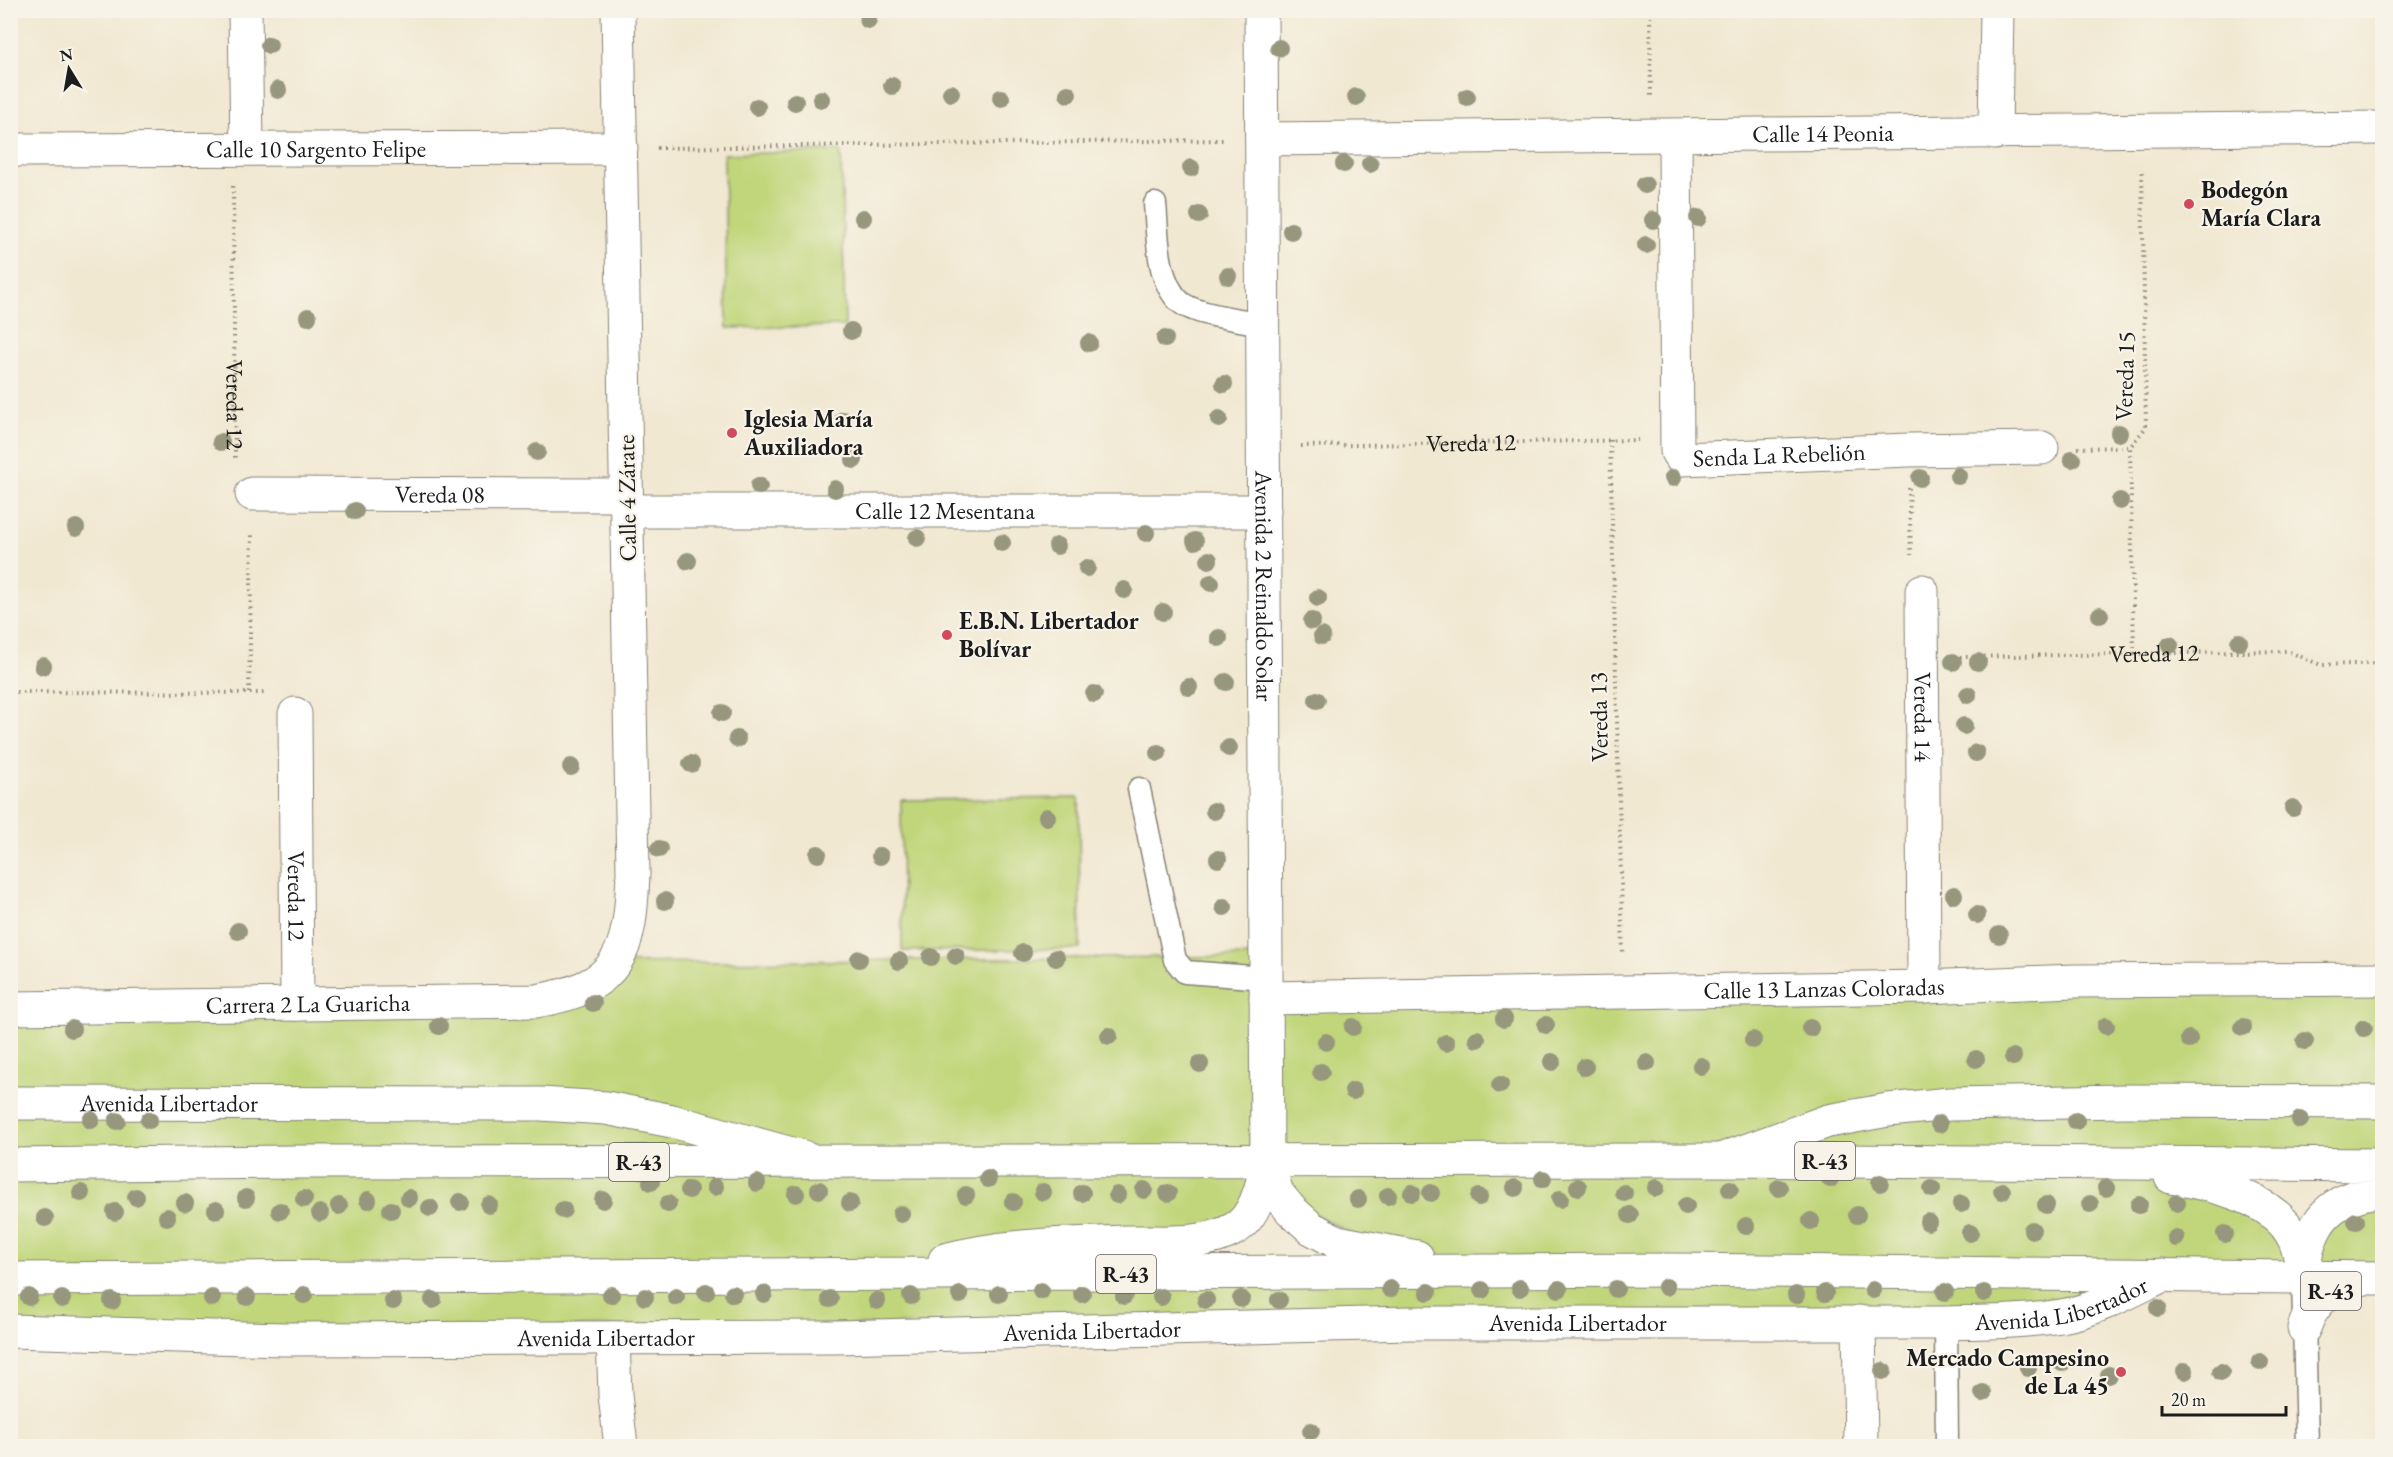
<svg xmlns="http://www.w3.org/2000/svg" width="2393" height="1457" font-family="'EB Garamond',serif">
	<rect width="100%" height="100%" fill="#f7f3e8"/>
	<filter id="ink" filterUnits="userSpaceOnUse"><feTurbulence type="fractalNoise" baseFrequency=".0167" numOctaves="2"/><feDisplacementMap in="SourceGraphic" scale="12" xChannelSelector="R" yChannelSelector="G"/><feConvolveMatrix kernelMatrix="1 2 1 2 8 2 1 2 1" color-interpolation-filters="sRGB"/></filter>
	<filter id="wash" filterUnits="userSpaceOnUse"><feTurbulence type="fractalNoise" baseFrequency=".008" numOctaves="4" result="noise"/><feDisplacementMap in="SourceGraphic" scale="24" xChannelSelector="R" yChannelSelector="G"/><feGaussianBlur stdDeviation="1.35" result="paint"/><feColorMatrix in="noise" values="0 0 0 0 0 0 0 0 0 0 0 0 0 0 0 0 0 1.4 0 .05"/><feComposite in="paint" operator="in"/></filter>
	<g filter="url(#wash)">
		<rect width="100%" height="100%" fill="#f1e8d1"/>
		<path fill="#c1d67a" stroke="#6e794b" stroke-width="1.5" fill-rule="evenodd" d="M841,151l4,175 -118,2 -3,-174z
			M1079,798l1,151 -178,2 -1,-151z
			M1265,956v203l-440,1 -153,-42 -661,-17 -1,-91 493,-7 115,-40z
			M2382,981v118l-431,3 -230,56 -452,2 -1,-160z
			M2382,1102v63l-180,18 104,65 76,-58v88l-219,-3 -101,41 -2051,15v-228l529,1 285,58 896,-2 107,-39zM1277,1193l106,58 125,21 -543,-17 271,-26z"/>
	</g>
	<g filter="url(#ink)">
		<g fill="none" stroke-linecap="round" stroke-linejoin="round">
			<defs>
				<path id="lane" d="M1155,204c3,31 1,74 24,97 14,14 64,19 84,23
					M1139,789l36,171 10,12 81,6
					M2303,1277l4,169
					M1946,1323l1,123"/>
				<g id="street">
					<path d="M245,10l2,138"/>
					<path id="s4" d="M1261,10l6,1151"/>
					<path d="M1995,133l2,-123"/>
					<path id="s5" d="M1675,136l2,316 5,7 227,-9 133,-2"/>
					<path id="s6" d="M1262,139l1120,-11"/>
					<path id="s7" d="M10,150l611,-2"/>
					<path id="s8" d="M252,494l374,1"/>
					<path id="s9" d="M627,511h637"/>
					<path id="s10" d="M1922,591l2,396"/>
					<path id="s11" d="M295,714l2,290"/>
					<path id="s12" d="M1266,998l658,-11 150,-6 308,-2"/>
					<path id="s13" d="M10,1008l526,-7c86,-14 94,-49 97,-128l-15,-863"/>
					<path id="s14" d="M10,1103l530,1 66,4 66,13 131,36"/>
					<path d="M1723,1159l105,-38 60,-11 62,-6 175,-3 257,1"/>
					<path d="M1859,1322l2,124"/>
					<path id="s15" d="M10,1331l274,8 551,-2 575,-14h536c38,-1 77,-1 115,-7 36,-6 69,-25 102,-41"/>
					<path d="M613,1338l2,57 6,51"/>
				</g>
				<path id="primary" d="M1267,1161l10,32 14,17 20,18 26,14 80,15
					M10,1165l284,-3 1427,-2 661,5
					M2171,1177c44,8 113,22 127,72 3,9 3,19 5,28
					M945,1260c59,-16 121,-16 182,-18 34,-1 76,5 107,-13 22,-12 29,-45 33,-68
					M2303,1272c7,-52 26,-74 79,-82
					M10,1279l1664,-9 708,8
					M2304,1328c9,-27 27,-41 54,-48"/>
			</defs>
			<use href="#lane" stroke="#868276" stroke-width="25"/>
			<use href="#street" stroke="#868276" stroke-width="35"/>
			<use href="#primary" stroke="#868276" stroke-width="35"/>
			<g stroke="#868276" stroke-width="4" stroke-dasharray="1.5 4.5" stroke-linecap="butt">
				<path d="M1650,10l1,87"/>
				<path d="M657,148l566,-8"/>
				<path id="s1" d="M233,186l2,274"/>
				<path d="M1610,440l13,515"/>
				<path id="s2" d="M1301,446l337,-6"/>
				<path d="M2078,448l52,-1"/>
				<path d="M1909,488l2,67"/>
				<path d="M2134,654l-4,-207 16,-20 -4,-259"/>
				<path id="s3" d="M1960,657l327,-6 34,14 61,-2"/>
				<path d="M10,692l255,1"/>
				<path d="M249,693l3,-161"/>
			</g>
			<use href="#lane" stroke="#fff" stroke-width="22"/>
			<use href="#street" stroke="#fff" stroke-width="33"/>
			<use href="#primary" stroke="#fff" stroke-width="33"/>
		</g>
		<g fill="#97977d">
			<circle cx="868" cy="20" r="9"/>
			<circle cx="269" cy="45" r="9"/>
			<circle cx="1279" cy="48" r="9"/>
			<circle cx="892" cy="86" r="9"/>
			<circle cx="278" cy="90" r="9"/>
			<circle cx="951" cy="93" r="9"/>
			<circle cx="1068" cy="94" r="9"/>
			<circle cx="1356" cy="97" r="9"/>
			<circle cx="1467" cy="97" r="9"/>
			<circle cx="1001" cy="98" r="9"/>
			<circle cx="821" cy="99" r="9"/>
			<circle cx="795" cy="102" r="9"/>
			<circle cx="757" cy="107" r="9"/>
			<circle cx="1344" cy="164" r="9"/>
			<circle cx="1370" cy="164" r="9"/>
			<circle cx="1191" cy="168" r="9"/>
			<circle cx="1645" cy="185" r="9"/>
			<circle cx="1199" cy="215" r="9"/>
			<circle cx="863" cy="218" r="9"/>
			<circle cx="1698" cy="218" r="9"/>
			<circle cx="1653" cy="220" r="9"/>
			<circle cx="1291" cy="231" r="9"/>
			<circle cx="1646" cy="245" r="9"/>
			<circle cx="1228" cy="276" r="9"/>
			<circle cx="308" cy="317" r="9"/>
			<circle cx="851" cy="331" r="9"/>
			<circle cx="1165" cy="339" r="9"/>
			<circle cx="1089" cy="343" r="9"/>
			<circle cx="1224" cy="384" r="9"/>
			<circle cx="1219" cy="419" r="9"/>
			<circle cx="843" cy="420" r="9"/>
			<circle cx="2119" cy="433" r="9"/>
			<circle cx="221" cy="442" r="9"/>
			<circle cx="537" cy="452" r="9"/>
			<circle cx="2072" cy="459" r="9"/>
			<circle cx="854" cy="460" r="9"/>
			<circle cx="1958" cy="476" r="9"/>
			<circle cx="1673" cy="478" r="9"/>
			<circle cx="1920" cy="478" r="9"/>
			<circle cx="759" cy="486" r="9"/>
			<circle cx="835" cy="489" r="9"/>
			<circle cx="2120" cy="501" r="9"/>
			<circle cx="355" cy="511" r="9"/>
			<circle cx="76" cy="528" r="9"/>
			<circle cx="1146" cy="533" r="9"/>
			<circle cx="917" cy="538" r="9"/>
			<circle cx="1195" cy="541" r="9"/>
			<circle cx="1002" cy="543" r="9"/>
			<circle cx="1057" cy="546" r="9"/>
			<circle cx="1209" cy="560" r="9"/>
			<circle cx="688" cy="561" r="9"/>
			<circle cx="1087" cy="568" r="9"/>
			<circle cx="1211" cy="583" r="9"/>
			<circle cx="1124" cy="590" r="9"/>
			<circle cx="1318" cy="598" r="9"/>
			<circle cx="1163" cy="612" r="9"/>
			<circle cx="2100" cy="615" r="9"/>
			<circle cx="1312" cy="621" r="9"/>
			<circle cx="1322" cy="636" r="9"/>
			<circle cx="1219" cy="638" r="9"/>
			<circle cx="2239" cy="642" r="9"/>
			<circle cx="2170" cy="645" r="9"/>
			<circle cx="1953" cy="662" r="9"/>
			<circle cx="1978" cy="662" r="9"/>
			<circle cx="43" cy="666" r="9"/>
			<circle cx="1226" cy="682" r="9"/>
			<circle cx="1189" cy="687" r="9"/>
			<circle cx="1094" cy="694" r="9"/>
			<circle cx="1968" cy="695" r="9"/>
			<circle cx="1317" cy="700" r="9"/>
			<circle cx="722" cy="713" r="9"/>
			<circle cx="1964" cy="726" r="9"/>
			<circle cx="737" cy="739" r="9"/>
			<circle cx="1229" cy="748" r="9"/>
			<circle cx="1158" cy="753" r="9"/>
			<circle cx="1976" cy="753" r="9"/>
			<circle cx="691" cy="764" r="9"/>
			<circle cx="571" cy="767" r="9"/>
			<circle cx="2293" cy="808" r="9"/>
			<circle cx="1214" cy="811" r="9"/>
			<circle cx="1047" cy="817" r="9"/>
			<circle cx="659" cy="849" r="9"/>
			<circle cx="818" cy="854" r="9"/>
			<circle cx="880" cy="856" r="9"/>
			<circle cx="1218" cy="859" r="9"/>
			<circle cx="1954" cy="895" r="9"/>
			<circle cx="665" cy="901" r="9"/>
			<circle cx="1224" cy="907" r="9"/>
			<circle cx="1977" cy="915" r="9"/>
			<circle cx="238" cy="931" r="9"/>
			<circle cx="1999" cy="935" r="9"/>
			<circle cx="1023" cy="953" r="9"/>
			<circle cx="956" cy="956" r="9"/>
			<circle cx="931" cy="957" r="9"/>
			<circle cx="1056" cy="958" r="9"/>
			<circle cx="859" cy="959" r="9"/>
			<circle cx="899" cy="961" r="9"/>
			<circle cx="593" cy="1003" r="9"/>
			<circle cx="1504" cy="1019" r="9"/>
			<circle cx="1546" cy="1025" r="9"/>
			<circle cx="439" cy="1026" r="9"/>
			<circle cx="2106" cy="1026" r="9"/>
			<circle cx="1353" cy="1027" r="9"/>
			<circle cx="2243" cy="1027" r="9"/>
			<circle cx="1810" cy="1028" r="9"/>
			<circle cx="2364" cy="1028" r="9"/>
			<circle cx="72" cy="1029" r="9"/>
			<circle cx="1109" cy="1036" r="9"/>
			<circle cx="1477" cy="1039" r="9"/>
			<circle cx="2189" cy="1039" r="9"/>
			<circle cx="1753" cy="1040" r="9"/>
			<circle cx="2305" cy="1041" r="9"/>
			<circle cx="1326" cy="1042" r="9"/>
			<circle cx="1446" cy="1043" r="9"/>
			<circle cx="2013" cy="1057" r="9"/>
			<circle cx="1976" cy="1059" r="9"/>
			<circle cx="1552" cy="1062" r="9"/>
			<circle cx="1647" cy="1063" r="9"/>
			<circle cx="1200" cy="1064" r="9"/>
			<circle cx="1701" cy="1066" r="9"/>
			<circle cx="1585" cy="1067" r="9"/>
			<circle cx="1321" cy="1072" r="9"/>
			<circle cx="1500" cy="1085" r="9"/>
			<circle cx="1353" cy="1091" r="9"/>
			<circle cx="91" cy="1120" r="9"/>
			<circle cx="149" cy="1120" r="9"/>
			<circle cx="2300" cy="1120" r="9"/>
			<circle cx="117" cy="1121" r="9"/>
			<circle cx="2076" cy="1121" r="9"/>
			<circle cx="1939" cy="1124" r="9"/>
			<circle cx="988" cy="1179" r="9"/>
			<circle cx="1543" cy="1179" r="9"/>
			<circle cx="1830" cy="1179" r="9"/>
			<circle cx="651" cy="1182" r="9"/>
			<circle cx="757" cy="1183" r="9"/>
			<circle cx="1880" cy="1183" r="9"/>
			<circle cx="715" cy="1187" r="9"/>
			<circle cx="1578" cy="1187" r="9"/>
			<circle cx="1515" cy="1188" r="9"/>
			<circle cx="1656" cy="1188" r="9"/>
			<circle cx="1779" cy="1188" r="9"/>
			<circle cx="2106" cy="1188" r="9"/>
			<circle cx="1730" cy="1189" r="9"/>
			<circle cx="1932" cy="1189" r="9"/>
			<circle cx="689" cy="1190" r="9"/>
			<circle cx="819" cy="1190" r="9"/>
			<circle cx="1144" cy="1190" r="9"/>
			<circle cx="2002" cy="1191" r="9"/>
			<circle cx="1043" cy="1192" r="9"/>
			<circle cx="81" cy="1193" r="9"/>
			<circle cx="1082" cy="1193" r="9"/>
			<circle cx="1168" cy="1193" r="9"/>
			<circle cx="1412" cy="1193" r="9"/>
			<circle cx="1431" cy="1193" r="9"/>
			<circle cx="1624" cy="1193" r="9"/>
			<circle cx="796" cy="1194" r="9"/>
			<circle cx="966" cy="1195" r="9"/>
			<circle cx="1117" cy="1195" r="9"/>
			<circle cx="1388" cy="1196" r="9"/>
			<circle cx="136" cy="1197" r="9"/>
			<circle cx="1479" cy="1197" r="9"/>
			<circle cx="246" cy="1198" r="9"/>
			<circle cx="409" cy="1198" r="9"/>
			<circle cx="304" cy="1199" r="9"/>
			<circle cx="1358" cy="1199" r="9"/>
			<circle cx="1560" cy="1199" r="9"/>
			<circle cx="368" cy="1200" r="9"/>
			<circle cx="603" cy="1200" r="9"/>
			<circle cx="460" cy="1202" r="9"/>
			<circle cx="1013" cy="1202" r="9"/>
			<circle cx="185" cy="1203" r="9"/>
			<circle cx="850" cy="1203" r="9"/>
			<circle cx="2177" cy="1203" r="9"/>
			<circle cx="668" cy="1204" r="9"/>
			<circle cx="1961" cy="1204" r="9"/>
			<circle cx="2090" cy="1204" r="9"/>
			<circle cx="489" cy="1205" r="9"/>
			<circle cx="2046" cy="1205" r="9"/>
			<circle cx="2139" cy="1205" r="9"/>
			<circle cx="339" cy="1206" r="9"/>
			<circle cx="1686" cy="1206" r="9"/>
			<circle cx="430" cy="1208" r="9"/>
			<circle cx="216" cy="1210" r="9"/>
			<circle cx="391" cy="1210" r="9"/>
			<circle cx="563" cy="1210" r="9"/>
			<circle cx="280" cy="1211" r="9"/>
			<circle cx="115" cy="1212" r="9"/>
			<circle cx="320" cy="1213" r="9"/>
			<circle cx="901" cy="1214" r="9"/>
			<circle cx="1630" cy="1215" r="9"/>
			<circle cx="1857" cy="1215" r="9"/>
			<circle cx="167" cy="1217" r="9"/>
			<circle cx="45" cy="1218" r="9"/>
			<circle cx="1811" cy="1221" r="9"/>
			<circle cx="2356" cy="1221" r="9"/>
			<circle cx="1928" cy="1222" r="9"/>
			<circle cx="1746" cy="1226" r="9"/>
			<circle cx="2032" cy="1230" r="9"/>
			<circle cx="1970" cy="1233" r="9"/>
			<circle cx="2225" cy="1234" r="9"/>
			<circle cx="2176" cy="1238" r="9"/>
			<circle cx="1666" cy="1287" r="9"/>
			<circle cx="1520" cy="1288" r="9"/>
			<circle cx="1390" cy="1289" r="9"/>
			<circle cx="1559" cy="1289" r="9"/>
			<circle cx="1616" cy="1289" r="9"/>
			<circle cx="1482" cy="1290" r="9"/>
			<circle cx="1873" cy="1290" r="9"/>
			<circle cx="1041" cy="1291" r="9"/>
			<circle cx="706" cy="1292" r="9"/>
			<circle cx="1428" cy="1292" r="9"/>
			<circle cx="1945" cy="1292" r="9"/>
			<circle cx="1825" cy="1293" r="9"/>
			<circle cx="1984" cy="1293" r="9"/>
			<circle cx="733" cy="1294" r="9"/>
			<circle cx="764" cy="1294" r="9"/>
			<circle cx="999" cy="1294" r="9"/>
			<circle cx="1082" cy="1294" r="9"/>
			<circle cx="304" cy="1295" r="9"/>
			<circle cx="611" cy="1295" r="9"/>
			<circle cx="960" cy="1295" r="9"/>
			<circle cx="1796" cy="1295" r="9"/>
			<circle cx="911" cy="1296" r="9"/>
			<circle cx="1124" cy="1296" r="9"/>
			<circle cx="29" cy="1297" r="9"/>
			<circle cx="247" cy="1297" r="9"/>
			<circle cx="645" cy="1297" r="9"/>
			<circle cx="676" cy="1297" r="9"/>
			<circle cx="1161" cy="1297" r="9"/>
			<circle cx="212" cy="1298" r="9"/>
			<circle cx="62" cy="1299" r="9"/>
			<circle cx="830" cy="1299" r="9"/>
			<circle cx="1241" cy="1299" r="9"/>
			<circle cx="433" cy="1300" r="9"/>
			<circle cx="1206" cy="1300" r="9"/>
			<circle cx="1279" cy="1300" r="9"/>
			<circle cx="112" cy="1301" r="9"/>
			<circle cx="393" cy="1301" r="9"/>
			<circle cx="877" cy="1301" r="9"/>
			<circle cx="2158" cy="1308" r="9"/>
			<circle cx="2260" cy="1362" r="9"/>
			<circle cx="2062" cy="1363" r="9"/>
			<circle cx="2028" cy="1368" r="9"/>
			<circle cx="1883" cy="1371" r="9"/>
			<circle cx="2185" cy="1371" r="9"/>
			<circle cx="2221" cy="1372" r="9"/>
			<circle cx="2109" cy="1375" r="9"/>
			<circle cx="1983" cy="1393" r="9"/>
			<circle cx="1311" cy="1431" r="9"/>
		</g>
	</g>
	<g fill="#d1495b" stroke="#f7f3e8" stroke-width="2">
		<circle cx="2189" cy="204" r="6"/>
		<circle cx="732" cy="433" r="6"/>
		<circle cx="947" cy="635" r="6"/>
		<circle cx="2121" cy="1372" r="6"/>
	</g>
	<g text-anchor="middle" stroke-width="4.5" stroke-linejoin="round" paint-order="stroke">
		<g fill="#f7f3e8" stroke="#5e5c59" stroke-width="1.5">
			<rect x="1795" y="1142" width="60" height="38" rx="4.5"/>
			<rect x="609" y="1143" width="60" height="38" rx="4.5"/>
			<rect x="1096" y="1255" width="60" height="38" rx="4.5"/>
			<rect x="2301" y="1272" width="60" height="38" rx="4.5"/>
		</g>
		<g font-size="22" font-weight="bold" fill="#1c1c1c">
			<text x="1825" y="1169">R-43</text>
			<text x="639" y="1170">R-43</text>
			<text x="1126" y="1282">R-43</text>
			<text x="2331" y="1299">R-43</text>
		</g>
		<g font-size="24" fill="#1c1c1c" stroke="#f7f3e8">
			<text dy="8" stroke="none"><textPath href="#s6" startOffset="561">Calle 14 Peonia</textPath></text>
			<text dy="8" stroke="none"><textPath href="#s7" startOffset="306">Calle 10 Sargento Felipe</textPath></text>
			<text transform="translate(2125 376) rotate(-88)" y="8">Vereda 15</text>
			<text dy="8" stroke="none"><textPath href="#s1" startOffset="219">Vereda 12</textPath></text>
			<text dy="8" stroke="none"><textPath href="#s2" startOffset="170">Vereda 12</textPath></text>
			<text dy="8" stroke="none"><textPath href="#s5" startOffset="422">Senda La Rebelión</textPath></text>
			<text dy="8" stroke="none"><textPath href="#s8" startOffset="188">Vereda 08</textPath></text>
			<text transform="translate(627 498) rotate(-91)" y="8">Calle 4 Zárate</text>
			<text dy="8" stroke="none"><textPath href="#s9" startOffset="318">Calle 12 Mesentana</textPath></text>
			<text dy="8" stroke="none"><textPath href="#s4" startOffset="576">Avenida 2 Reinaldo Solar</textPath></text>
			<text dy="8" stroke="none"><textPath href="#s3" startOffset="194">Vereda 12</textPath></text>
			<text transform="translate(1599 717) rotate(-91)" y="8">Vereda 13</text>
			<text dy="8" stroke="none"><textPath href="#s10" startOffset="126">Vereda 14</textPath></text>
			<text dy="8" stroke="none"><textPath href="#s11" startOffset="182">Vereda 12</textPath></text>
			<text dy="8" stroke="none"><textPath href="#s12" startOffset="558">Calle 13 Lanzas Coloradas</textPath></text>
			<text dy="8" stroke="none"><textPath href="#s13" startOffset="298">Carrera 2 La Guaricha</textPath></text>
			<text dy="8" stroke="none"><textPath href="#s14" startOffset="159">Avenida Libertador</textPath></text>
			<text dy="8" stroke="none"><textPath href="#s15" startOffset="2054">Avenida Libertador</textPath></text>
			<text dy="8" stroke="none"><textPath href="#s15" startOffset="1568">Avenida Libertador</textPath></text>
			<text dy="8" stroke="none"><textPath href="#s15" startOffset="1082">Avenida Libertador</textPath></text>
			<text dy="8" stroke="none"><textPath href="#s15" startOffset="596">Avenida Libertador</textPath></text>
		</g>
		<g font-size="24" font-weight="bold" fill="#1c1c1c" stroke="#f7f3e8" text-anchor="start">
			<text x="2201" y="198">Bodegón<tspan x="2201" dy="28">María Clara</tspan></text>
			<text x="744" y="427">Iglesia María<tspan x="744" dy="28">Auxiliadora</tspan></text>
			<text x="959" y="629">E.B.N. Libertador<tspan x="959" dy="28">Bolívar</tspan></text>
			<text x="2109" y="1366" text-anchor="end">Mercado Campesino<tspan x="2109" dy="28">de La 45</tspan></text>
		</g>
	</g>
	<rect width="2393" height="1457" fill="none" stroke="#f7f3e8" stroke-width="36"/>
	<g transform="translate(69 69) rotate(349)" stroke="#f7f3e8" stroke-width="4.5" paint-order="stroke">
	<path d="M0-4.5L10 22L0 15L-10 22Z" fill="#1c1c1c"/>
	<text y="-9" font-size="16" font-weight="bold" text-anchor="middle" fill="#1c1c1c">N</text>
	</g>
	<path d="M2162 1406v9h124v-9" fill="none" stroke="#1c1c1c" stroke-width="3"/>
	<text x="2171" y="1406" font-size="18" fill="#1c1c1c" stroke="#f7f3e8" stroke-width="4.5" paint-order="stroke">20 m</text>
</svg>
